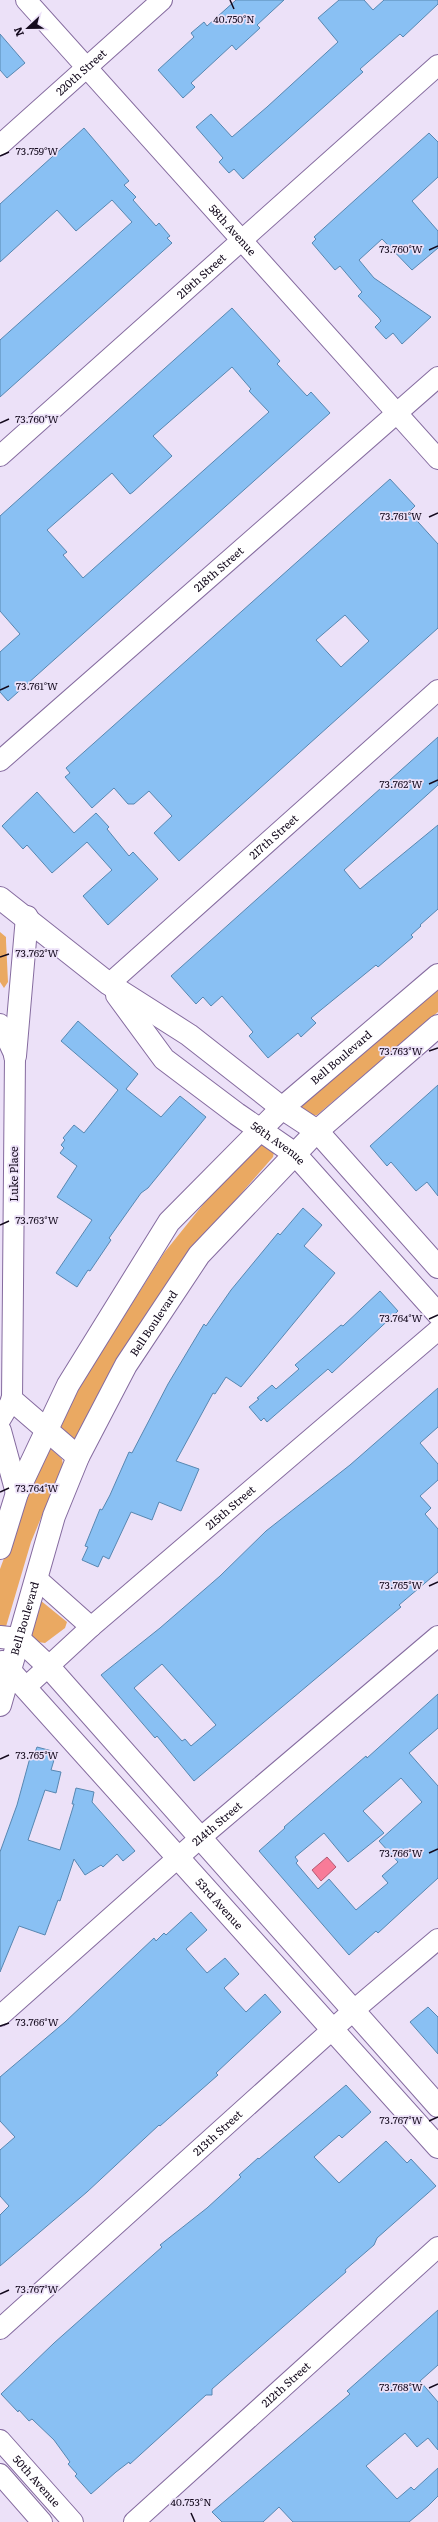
<svg xmlns="http://www.w3.org/2000/svg" width="438" height="2522" font-family="Literata,serif">
	<rect width="100%" height="100%" fill="#ece1f8"/>
	<path fill="#eaa962" d="M0,932l6,5v4l2,41 -4,6 -4,-6z
		M438,984v28l-121,103 -5,1 -10,-5v-8z
		M262,1142l12,10 -1,5 -74,85 -124,199 -15,-12v-5l10,-22 94,-149 45,-56z
		M50,1448l12,11 1,6 -32,77 -26,88 -5,2v-63l29,-78z
		M40,1600l27,22 -2,6 -20,15 -7,-1 -14,-14z"/>
	<path fill="#f87b98" stroke="#b35973" d="M327,1857l9,10 -15,14 -9,-11z"/>
	<path fill="#89c0f3" stroke="#5887b1" fill-rule="evenodd" d="M236,0h48l-27,25 3,3 -24,22 -4,-5 -41,38 4,4 -12,11 -25,-28 36,-33 -3,-4 13,-11 3,4z
		M339,0h25l9,10 11,-10h54v4l-35,33 -3,-3 -40,35 3,3 -120,107 -9,-10 -5,4 -10,-11 4,-4 -27,-31 15,-13 21,23 35,-30 71,-65 -20,-24z
		M0,34l25,29 -18,15 -7,-8z
		M84,128l45,53 -5,4 12,12 -3,3 23,26 3,-3 11,13 -3,2 5,5 -172,154v-57l132,-118 -20,-22 -36,31 -19,-21 -57,52v-58z
		M429,133l9,9v35l-26,24 26,30v17l-26,22 -30,-31 -23,21 15,18 57,39 -29,27 -9,-11 -7,6 -11,-12 6,-6 -2,-3 -21,-22 4,-4 -22,-26 -5,4 -23,-27 4,-4 -2,-2z
		M232,308l48,53 -3,3 30,32 4,-4 19,21 -322,288 -8,-9v-40l20,-18 -20,-23v-95zM232,367l19,22 -2,2 20,21 -186,166 -20,-23 4,-3 -20,-22 65,-57 18,21 3,-2 39,-36 -19,-20z
		M390,479l25,27 -6,6 29,32v84l-259,233 -25,-28 18,-17 -23,-25 -15,13h-6l-14,-16 -22,20 -27,-31 5,-4 -4,-5zM345,615l24,26 -28,26 -25,-27z
		M438,737v48l-94,85 16,19 78,-64v84l-18,16 1,1 -10,9 2,2 -35,30 -2,-2 -65,53 5,5 -15,14 -3,-4 -30,25 -19,-22 4,-4 -31,-36 -11,10 -8,-9 -7,7 -25,-28z
		M37,792l37,41 22,-20 13,14 -2,2 22,27 4,-4 25,27 -50,46 -25,-29 29,-26 -25,-28 -35,31 -25,-28 -4,4 -21,-23z
		M78,1021l60,53 -12,15 35,28 19,-21 26,21 -58,71 -7,5 -32,45 2,2 -21,31 -2,-1 -11,17 -21,-14 36,-53 -35,-23 20,-31 -17,-13 4,-5 -3,-3 4,-5 -2,-2 11,-13 10,8 34,-43 -57,-49z
		M438,1085v111l-11,-14 -11,9 -25,-29 -4,4 -17,-20z
		M303,1208l19,17 -18,21 31,27 -94,114 -15,-10 -11,17 -2,-1 -37,68 23,8 -18,42 -22,-9 -7,18 -21,-8 -22,47 -6,-3 -5,11 -16,-7 6,-13 -3,-1 15,-37 2,1 8,-15 19,-43 3,1 36,-69 36,-60 2,2 25,-36 47,-57 2,2z
		M380,1291l18,20 -66,62 -4,-4 -61,53 -3,-4 -3,3 -12,-14 10,-8 -2,-1 15,-13 4,4 23,-20 -4,-4 46,-40 2,1z
		M438,1388v39l-18,16 18,21v16l-18,16 11,12 -6,6 13,15v43l-39,33 2,2 -207,174 -37,-45 -2,2 -54,-63 59,-47 60,-52 46,-45 84,-66zM162,1664l54,61 -25,21 -6,-7 -3,2 -48,-53z
		M438,1694v34l-29,25 29,33v92l-60,55 -2,-2 -27,24 -90,-104 26,-23 -1,-1 82,-71 1,2zM401,1778l21,24 -43,39 19,21 -16,14 6,7 -32,27 -27,-31 -11,10 -22,-26 2,-2 -3,-4 29,-24 24,29 36,-29 -21,-22z
		M37,1747l15,4 -2,8 4,1 -3,10 10,2 -5,21 -11,-3 -17,50 32,10 14,-46h-2l4,-16 18,4 -2,10 43,49 -12,10 -6,-7 -14,13 -2,-2 -16,10 -11,-16 -14,42 -2,-1 -13,35 -26,-9 -19,46v-120l17,-47 14,-51 3,1z
		M191,1912l16,18 -21,19 21,24 18,-15 14,16 -15,14 22,24 19,-18 16,18 -65,61 2,2 -58,51 -1,-1 -72,67 -87,74v-51l9,-9 -9,-10v-46l15,-13 -15,-16v-44l65,-55 89,-84 2,3 8,-8 2,2z
		M428,2007l10,10v37l-28,-32z
		M346,2085l25,27 -29,26 -3,-3 -25,22 25,26 47,-42 21,22 4,-4 25,27 -59,52 -3,7 -29,25 1,2 -134,117v6h-6l-76,69 -1,-2 -13,10 -25,22 -16,-18 2,-2 -9,-10 2,-2 -16,-22 -22,-21 -3,2 -10,-11 -1,2 -17,-18 53,-51 108,-96 -2,-2 47,-37 34,-31 -2,-2 19,-17 1,1z
		M438,2310v55l-18,16 18,21v48l-10,-12 -11,9 -12,-14 -39,33 31,33 14,-12 3,3 24,-22v28l-10,10 -19,16h-116l-14,-15 -16,15h-41l-10,-10 138,-118 -3,-3z"/>
	<g fill="none" stroke-linecap="round" stroke-linejoin="round">
		<defs>
			<g id="minor">
				<path id="s1" d="M26,0l412,459"/>
				<path id="s2" d="M0,145l162,-145"/>
				<path id="s3" d="M0,456l438,-391"/>
				<path id="s4" d="M0,761l438,-384"/>
				<path id="s5" d="M109,984l329,-294"/>
				<path d="M0,1024l15,32 -3,344 -12,20"/>
				<path d="M36,1578l55,49"/>
				<path id="s6" d="M26,1687l65,-60 347,-297"/>
				<path id="s7" d="M0,2016l199,-177 239,-203"/>
				<path id="s8" d="M0,2329l354,-319 84,-71"/>
				<path id="s9" d="M0,2440l73,82"/>
				<path d="M0,2474l42,48"/>
				<path id="s10" d="M134,2522l304,-275"/>
			</g>
			<g id="tertiary">
				<path d="M0,898l109,86 80,51 93,73 35,23 121,136"/>
				<path id="s11" d="M117,995l47,64 73,55 58,40 143,160"/>
				<path d="M15,1056l12,-139"/>
				<path d="M12,1400l66,57"/>
				<path d="M0,1431l17,62"/>
				<path id="s12" d="M0,1548l17,-55 51,-108 101,-163 113,-114 156,-133"/>
				<path d="M0,1637l19,2 29,27 390,440"/>
				<path id="s13" d="M2,1662l436,485"/>
				<path id="s14" d="M0,1705l54,-189 24,-59 48,-92 73,-110 118,-124 121,-105"/>
			</g>
		</defs>
		<use href="#minor" stroke="#856b9f" stroke-width="22"/>
		<use href="#tertiary" stroke="#856b9f" stroke-width="24"/>
		<use href="#minor" stroke="#fff" stroke-width="20"/>
		<use href="#tertiary" stroke="#fff" stroke-width="22"/>
	</g>
	<path fill="none" stroke="#13091c" stroke-width="1.5" d="M230,0l4,9M0,156l9,-4M429,250l9,-4M0,423l9,-4M429,517l9,-4M0,690l9,-4M429,784l9,-4M0,957l9,-3M429,1051l9,-3M0,1225l9,-4M429,1319l9,-4M0,1492l9,-4M429,1586l9,-4M0,1759l9,-4M429,1853l9,-4M0,2026l9,-3M429,2121l9,-4M0,2294l9,-4M429,2388l9,-4M191,2513l4,9"/>
	<g text-anchor="middle" stroke-width="3.5" stroke-linejoin="round" paint-order="stroke">
		<g font-size="11" fill="#13091c" stroke="#ece1f8">
			<text dy="4" stroke="none"><textPath href="#s2" startOffset="109">220th Street</textPath></text>
			<text dy="4" stroke="none"><textPath href="#s1" startOffset="309">58th Avenue</textPath></text>
			<text dy="4" stroke="none"><textPath href="#s3" startOffset="270">219th Street</textPath></text>
			<text dy="4" stroke="none"><textPath href="#s4" startOffset="291">218th Street</textPath></text>
			<text dy="4" stroke="none"><textPath href="#s5" startOffset="221">217th Street</textPath></text>
			<text dy="4" stroke="none"><textPath href="#s12" startOffset="607">Bell Boulevard</textPath></text>
			<text dy="4" stroke="none"><textPath href="#s11" startOffset="221">56th Avenue</textPath></text>
			<text transform="translate(14 1174) rotate(-90)" y="4">Luke Place</text>
			<text dy="4" stroke="none"><textPath href="#s14" startOffset="414">Bell Boulevard</textPath></text>
			<text dy="4" stroke="none"><textPath href="#s6" startOffset="272">215th Street</textPath></text>
			<text dy="4" stroke="none"><textPath href="#s14" startOffset="90">Bell Boulevard</textPath></text>
			<text dy="4" stroke="none"><textPath href="#s7" startOffset="290">214th Street</textPath></text>
			<text dy="4" stroke="none"><textPath href="#s13" startOffset="325">53rd Avenue</textPath></text>
			<text dy="4" stroke="none"><textPath href="#s8" startOffset="293">213th Street</textPath></text>
			<text dy="4" stroke="none"><textPath href="#s10" startOffset="205">212th Street</textPath></text>
			<text dy="4" stroke="none"><textPath href="#s9" startOffset="55">50th Avenue</textPath></text>
		</g>
	</g>
	<g font-size="10" text-anchor="middle" fill="#13091c" stroke="#ece1f8" stroke-width="3.5" stroke-linejoin="round" paint-order="stroke">
		<text x="234" y="23">40.750°N</text>
		<text x="37" y="155">73.759°W</text>
		<text x="401" y="253">73.760°W</text>
		<text x="37" y="423">73.760°W</text>
		<text x="401" y="520">73.761°W</text>
		<text x="37" y="690">73.761°W</text>
		<text x="401" y="788">73.762°W</text>
		<text x="37" y="957">73.762°W</text>
		<text x="401" y="1055">73.763°W</text>
		<text x="37" y="1224">73.763°W</text>
		<text x="401" y="1322">73.764°W</text>
		<text x="37" y="1492">73.764°W</text>
		<text x="401" y="1589">73.765°W</text>
		<text x="37" y="1759">73.765°W</text>
		<text x="401" y="1857">73.766°W</text>
		<text x="37" y="2026">73.766°W</text>
		<text x="401" y="2124">73.767°W</text>
		<text x="37" y="2293">73.767°W</text>
		<text x="401" y="2391">73.768°W</text>
		<text x="191" y="2506">40.753°N</text>
	</g>
	<g transform="translate(28 28) rotate(248)" stroke="#ece1f8" stroke-width="3" paint-order="stroke">
	<path d="M0-3L7 15L0 10L-7 15Z" fill="#13091c"/>
	<text y="-6" font-size="11" font-weight="bold" text-anchor="middle" fill="#13091c">N</text>
	</g>
</svg>
